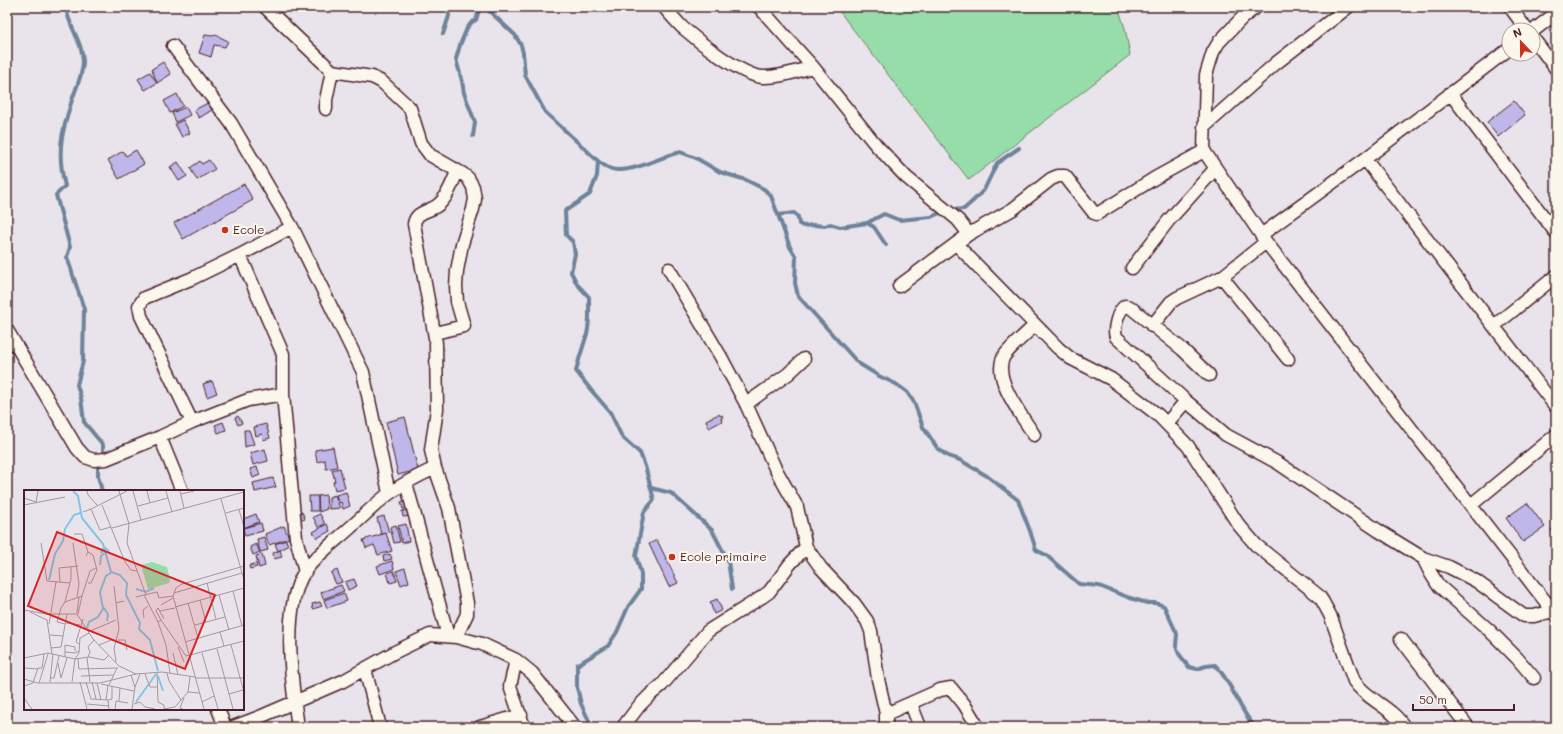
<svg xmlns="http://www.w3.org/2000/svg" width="1563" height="734" font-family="Mali,sans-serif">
	<rect width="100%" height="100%" fill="#e9e4eb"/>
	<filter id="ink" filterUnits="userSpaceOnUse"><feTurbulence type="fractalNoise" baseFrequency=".025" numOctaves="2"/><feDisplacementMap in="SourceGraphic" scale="8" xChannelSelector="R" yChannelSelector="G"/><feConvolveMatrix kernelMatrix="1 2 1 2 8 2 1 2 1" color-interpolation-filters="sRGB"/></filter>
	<g filter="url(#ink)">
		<path fill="#97dda9" stroke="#707e6a" d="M836,7h282l7,21 5,27 -161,125z"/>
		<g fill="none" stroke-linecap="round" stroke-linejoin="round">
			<path stroke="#6d839a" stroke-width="4" d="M66,7c2,19 17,35 17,55 0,11 -6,24 -10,35 -11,34 -17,54 -8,89l-9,9 14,52 -3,10 17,52 -1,52 -6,24 4,13 3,24 19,23v13l-5,6v12l4,15
				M485,7l30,28 6,10 2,8 2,22 20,37 53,49c5,4 12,9 19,9 22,0 43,-13 63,-18l16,6 24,14 26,8 18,9 7,7 19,51 6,10 -1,26 3,13 60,67 21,13 17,8 11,8 7,10 9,25 15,22 10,7 12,4 27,16 31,24 12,31 6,19 10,5 33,29 20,2 31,12 17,5h9l8,3 13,28 -1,12 3,8 10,13 8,2 9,-3 9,-1c18,18 23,44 40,62
				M443,34l6,-18 -1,-9
				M473,136l2,-14 -11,-29 -2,-12 -6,-22 4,-14 7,-17 5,-6 4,-2 4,-13
				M950,210l14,-1 9,-8 11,-11 13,-27 22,-15
				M778,215l16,-2 4,4 1,7 4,2 11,-1 11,1 5,-2 10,3 27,-4 7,4 12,18
				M867,223l17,-9 15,6 32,-3 13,-6
				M651,488l20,5 41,37 16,31 4,28
				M591,725l-10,-21 -4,-17v-22l31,-19 9,-14 11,-25 13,-18v-15l-5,-18 8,-44 10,-12 -9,-34 -5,-13 -18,-16 -12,-25 -19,-22 -15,-19c3,-13 7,-24 11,-37 3,-12 2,-24 2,-37l-12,-13 -6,-12 4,-18 -2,-12 -7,-7 -1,-24 25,-17 7,-18 1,-15"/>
		</g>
		<path fill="#bfb7e9" stroke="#4a1f2b" d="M205,35l7,1 4,-1 12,6 -3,6 -11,-2 -3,12 -12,-4z
			M163,62l8,12 -14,9 -5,-14z
			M150,72l7,11 -12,7 -7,-11z
			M177,94l6,12 -13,7 -6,-12z
			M1514,101l11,14 -27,22 -11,-15z
			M208,103l4,7 -13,8 -5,-8z
			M186,107l4,8 -14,7 -4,-9z
			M183,120l7,13 -8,4 -7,-13z
			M136,150l8,14 -25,15 -11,-19 15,-9 3,5z
			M209,160l6,9 -18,11 -7,-12 10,-7 2,3z
			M178,162l9,14 -8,5 -9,-14z
			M244,184l9,16 -70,39 -9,-16z
			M212,381l5,12 -10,4 -4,-13z
			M719,414l1,2 2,-1 1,2 -2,1 1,3 -13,7 -3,-8z
			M238,416l4,7 -4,2 -3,-7z
			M405,417l13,53 -20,5 -12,-53z
			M223,422l3,8 -8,3 -3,-8z
			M266,424l4,14 -7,2 -1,-6 -6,2 -2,-9z
			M244,430h5l5,14 -9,3z
			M333,447l4,20 -11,2 -1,-9 -8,2 -2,-12z
			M265,449l3,12 -15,4 -3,-12z
			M257,467l3,8 -7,3 -3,-9z
			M340,468l5,20 -10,2 -2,-8 2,-1 -3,-11z
			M273,478l3,9 -21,5 -2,-9z
			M346,492l4,14 -7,3 -2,-7 -3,1 -2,-8z
			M326,495l1,14 -8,3 -1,-16z
			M335,495l5,13 -11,1v-12z
			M309,496h9v15h-8z
			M407,500l1,8 -5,1 -2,-7z
			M1527,503l18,24 -22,15 -17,-24z
			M408,510l2,6 -7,1 -1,-6z
			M302,512l3,7 -6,2 -3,-7z
			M256,514l3,8 -16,6v-9z
			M320,514l5,10 -7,3 -5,-10z
			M384,516l5,16 -8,2 -4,-16z
			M261,523l2,8 -18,5 -2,-8z
			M327,524l3,7 -13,7 -4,-6z
			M406,524l3,17 -7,2 -4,-17z
			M396,525l4,17 -6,1 -4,-16z
			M1556,525v11l-5,-6z
			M284,526l5,12 -20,7 -4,-11z
			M386,533l6,18 -14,4 -4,-10 -8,3 -3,-8z
			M264,537l4,13 -8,2 -3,-13z
			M286,540l2,6 -10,5 -3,-7z
			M657,540l21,43 -9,4 -20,-43z
			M256,544l4,8 -7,3 -3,-8z
			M280,550l2,7 -8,2 -1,-6z
			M262,554l3,12 -6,2 -3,-12z
			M390,554l2,5 -8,2 -1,-5z
			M392,561l2,8 -14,5 -3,-8z
			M256,563l1,4 -7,2 -1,-3z
			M405,568l4,14 -8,3 -5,-14z
			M337,570l5,12 -6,2 -5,-11z
			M394,571l3,10 -7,2 -3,-10z
			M354,579l3,7 -9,4 -3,-8z
			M341,585l3,6 -21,8 -2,-7z
			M344,593l3,8 -20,7 -3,-8z
			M717,599l5,11 -8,4 -4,-12z
			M320,602l2,4 -9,3 -1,-5z"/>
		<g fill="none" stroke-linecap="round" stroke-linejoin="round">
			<defs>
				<path id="street" d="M265,7l67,64 -6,29v9
					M664,7c6,7 12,14 18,20 17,15 59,48 80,50 18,1 34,-6 51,-10
					M759,7l54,60 63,78 30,32 52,43 11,14
					M1256,7l-14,11 -23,24 -6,10 -7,23 -2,76 62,91 290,373
					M1510,7l17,23
					M1533,31l23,-18
					M1533,38l23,31
					M173,46l58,77 61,104 71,145 26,121
					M332,71l40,6 10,5 28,26 11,35 9,12 33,19 5,4 5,9 2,12 -2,10 -11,35 -5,27 -1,15 1,16 7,24 -29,7
					M1450,93l106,140
					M1204,127l71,-63 73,-57
					M1365,159l191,248
					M1261,235l104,-76 144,-110
					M956,244l102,104 12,10 41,21 47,36 30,31 50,78 18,21 63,51 4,6 7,13 24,66c13,19 38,26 50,46
					M240,255l43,99v40l13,144 9,34
					M1132,268l37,-48 46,-51
					M669,269l52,88 25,47 42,-30 16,-15
					M1222,277l66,82
					M899,286l70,-52 44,-25 38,-30 7,-3h7l29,37 3,1 58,-36 49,-27
					M1152,326l19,-24 6,-4 45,-21 44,-35
					M1494,326l62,-50
					M7,330l70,118 8,9 9,3 12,-1 54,-22 32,-15 56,-22 35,-6
					M1186,401l-70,-64c-3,-8 2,-26 9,-31l5,1 52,42 27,26
					M746,404l29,64 22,39 9,40 15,21 33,35 13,18 4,10 7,48 8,35v13
					M192,422l-51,-106 -2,-10 5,-8 49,-20 47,-23 52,-28
					M1167,423l19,-22 40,34 52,28 101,68 44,27 26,9 27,14 48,35h10l19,-5 3,-2
					M1034,435c-11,-18 -41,-55 -31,-77 3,-7 25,-26 32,-33
					M160,437l22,54
					M435,468l14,40 18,95v11l-11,23
					M406,483l42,153
					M1471,505l85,-70
					M1423,558l7,14 8,13 51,45 28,28 17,20
					M1401,639l67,88
					M516,660l-6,26 14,41
					M365,669l15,58
					M911,704l9,23
					M218,709l7,18
					M886,714l54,-24 11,-2 13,16 14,23
					M233,727l29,-11 81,-35 52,-29 35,-17 26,2 26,7 34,16 16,13 43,54
					M298,727c-6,-41 -17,-120 7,-156 12,-17 31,-30 46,-44 13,-11 25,-24 39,-34 14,-10 30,-18 45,-25l-4,-18 6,-41 -1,-66 -22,-119c2,-13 15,-12 24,-19 10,-8 14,-22 19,-33
					M480,727l41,-12
					M623,727l16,-21 11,-11 12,-10 46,-54 54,-34 7,-5 21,-28 16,-17"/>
			</defs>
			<use href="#street" stroke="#4a1f2b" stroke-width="15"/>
			<use href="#street" stroke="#fbf7ec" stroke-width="12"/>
		</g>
	</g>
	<g fill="#c8321e" stroke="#fbf7ec" stroke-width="1.5">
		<circle cx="225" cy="230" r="4"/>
		<circle cx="672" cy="557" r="4"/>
	</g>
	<g text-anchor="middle" stroke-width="4" stroke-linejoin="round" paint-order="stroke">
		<g font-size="12" fill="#4a1f2b" stroke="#fbf7ec" text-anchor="start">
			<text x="233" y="234">Ecole</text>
			<text x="680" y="561">Ecole primaire</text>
		</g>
	</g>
	<g transform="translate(24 490)">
		<rect width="220" height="220" fill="#e9e4eb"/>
		<path d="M128,72l15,5 3,13 -1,3 -21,6 -7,-24z" fill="#97dda9"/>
		<path fill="none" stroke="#84c5e4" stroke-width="2" d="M49,1l5,5 4,22 21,26 8,28 9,3 7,8 -1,12 14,28 -1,6 11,11 8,31M77,63l3,-6 5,4M76,75l1,-9 5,-4M25,90l6,-26 8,-13 2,-12 9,-14 6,-2M112,99l10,3 8,-4M79,117l5,7 -1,7M63,138l2,-6 9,-5 5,-8 -3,-17 6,-16 5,-3M134,186l5,15M112,212l20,-28"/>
		<path fill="none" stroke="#a9959e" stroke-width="1" d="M63,1l1,4 10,11M95,1l10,33 -2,19 19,52M109,1l8,29M123,1l3,12M142,1l6,21M156,1l4,17M157,4l13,-3M0,8l12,4 2,-11M197,9l23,81M0,15l41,-8M78,15l23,57 6,8 6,1M114,16l30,-8M67,19l36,-18M215,20l5,17M59,22l8,-3 9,21 11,-3M202,23l18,-5M88,38l132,-36M50,44h8l6,18 -2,4M17,53l6,38 23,2M49,53l6,41 -2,13M36,92l-1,-14 19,-2M64,93h3l6,-13 -4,-15 -5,-3M183,93l9,36M90,96l2,17 8,-2M209,101l9,35M150,103l68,-20M120,105l14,27 8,23 4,28M195,105l10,35M112,107l21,-5 2,6 14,-2M176,110l6,22M41,112l6,-23v-12M92,113l3,26 -5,19 2,14M164,113l10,35M137,115l12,-7M151,117l69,-19M0,120l22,4h31l16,25 26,27 17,8 26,-2 33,5M136,121l15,-3M6,122l17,8 5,34M53,123l2,-16M54,124l4,-18M120,128l-1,-8 5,-4M137,130l-5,-9 2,-3 6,11M134,132l3,-2 25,36 58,-15M42,133l14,2M25,134l7,-42M41,134l-8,-2 4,-14 4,-6 17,-6 8,-25 6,-3M171,135l30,-8M64,142l28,-12M196,142l4,14M26,145l13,1M94,150h7l2,10M161,152l59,-17M55,154l-3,-2 7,-23M75,155l12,-5M207,155l13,47M154,157l6,15M27,158l10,-1 6,-33M193,159l16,60M41,162v-7l10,2v4M149,163l5,22M178,163l16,56M41,167v-5l10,1 4,-2M64,167l2,-5 -2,-5 6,-7M0,168l24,-5 27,6 4,-6 1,-15 9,-5M63,168l3,24M54,169l1,10 39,-1M34,173l3,15M0,178l14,1M133,182l1,30 6,3v4M143,183l2,8 12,19M121,184l5,13h8M107,185l4,12 -3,22M57,186l32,-1M26,188h4l5,-22M37,188l6,-20M171,188h49M0,189l13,4h63l36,-9M26,192l3,-28M48,192l3,-23 14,-2 15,3 5,-5M56,192l7,27M62,192l5,17 17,1M68,192l4,17M15,193l9,-29M73,193l4,17M77,194l33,7M85,195l8,-17M0,196l9,-3 5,-15h4l2,-14M111,197l5,-13M164,202l2,-15M205,204l14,-4M0,208l8,11M82,210l2,-15M95,211l1,-13M178,212l12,-6M63,214l22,2M110,214l6,-2 5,5 10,2M85,219l-1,-9 4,-1v-13M91,219l1,-8 12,2M140,219l11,-2 13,-15 11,1M159,219l-3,-1 4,-10M180,219l-31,-113 3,-8 6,-4 62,-18"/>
		<path fill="#d62828" fill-opacity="0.15" stroke="#d62828" stroke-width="2" d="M33,42l158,63 -30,74 -157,-63z"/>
		<rect width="220" height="220" fill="none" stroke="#4a1f2b" stroke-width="2"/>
	</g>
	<rect width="1563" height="734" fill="none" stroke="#fbf7ec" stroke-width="24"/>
	<rect x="12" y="12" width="1539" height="710" fill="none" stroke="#4a1f2b" stroke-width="1.5" filter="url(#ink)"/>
	<g transform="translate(1521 42) rotate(338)"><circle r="19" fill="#fbf7ec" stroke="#b4a19f"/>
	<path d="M0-3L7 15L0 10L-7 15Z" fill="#c8321e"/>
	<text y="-6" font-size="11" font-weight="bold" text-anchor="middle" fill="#4a1f2b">N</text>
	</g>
	<path d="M1413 704v6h101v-6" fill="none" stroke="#4a1f2b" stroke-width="2"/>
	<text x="1419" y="704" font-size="12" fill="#4a1f2b" stroke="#fbf7ec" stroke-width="3" paint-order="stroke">50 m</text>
</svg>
